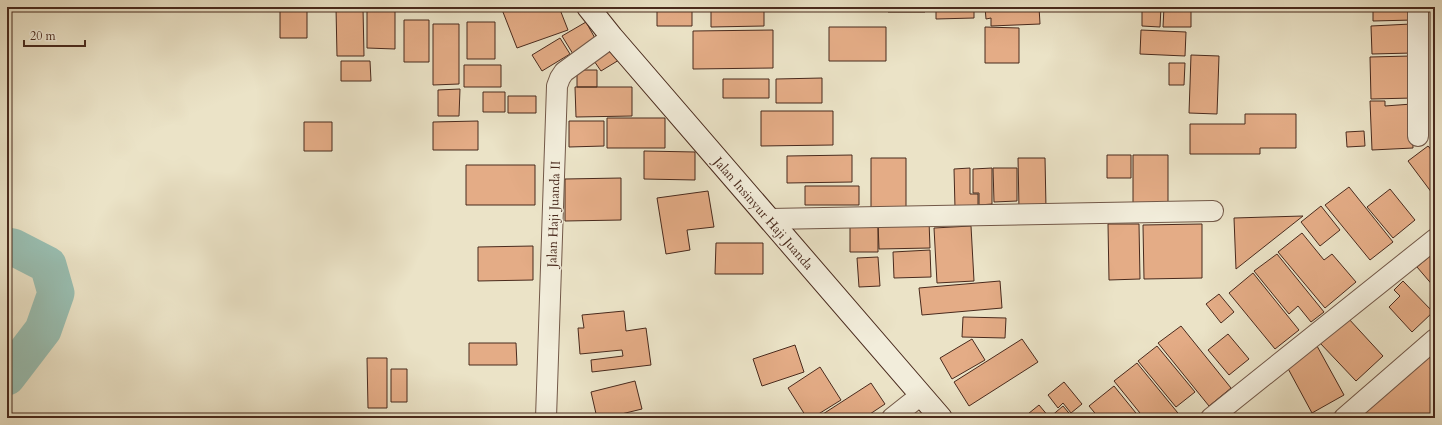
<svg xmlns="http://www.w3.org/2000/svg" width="1442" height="425" font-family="Cardo,serif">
	<rect width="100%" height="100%" fill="#ebe3c7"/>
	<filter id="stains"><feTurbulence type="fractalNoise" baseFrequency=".005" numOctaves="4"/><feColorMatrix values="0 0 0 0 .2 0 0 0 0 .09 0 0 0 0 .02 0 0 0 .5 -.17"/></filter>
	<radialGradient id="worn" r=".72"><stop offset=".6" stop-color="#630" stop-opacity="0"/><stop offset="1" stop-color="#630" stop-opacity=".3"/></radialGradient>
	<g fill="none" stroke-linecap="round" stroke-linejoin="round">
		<path stroke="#99beb1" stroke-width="37" d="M7,246l6,1 35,18 8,28 -13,37 -36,47"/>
	</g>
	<path fill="#e4ac86" stroke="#492a1d" d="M280,7h27v31h-27z
		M501,7h58l9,23 -51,18z
		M657,7h35v19h-35z
		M711,7h53v19l-53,1z
		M888,7h37v5h-37z
		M936,7h38v11l-38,1z
		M985,7h54l1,17 -49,2v-8l-5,1z
		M1142,7h19l-1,20 -18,-1z
		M1164,7h27v20h-28z
		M1373,7h40v13l-40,1z
		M336,8h27l1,48h-27z
		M367,9h28v40l-28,-1z
		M404,20h25v42h-25z
		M467,22h28v37h-28z
		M586,22l10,18 -23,14 -11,-18z
		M433,24h26v60l-26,1z
		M1411,24l1,29 -40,1 -1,-28z
		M829,27h57v34h-57z
		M985,27l34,1v35h-34z
		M773,30v38l-80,1v-38z
		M1141,30l45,2 -1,24 -45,-2z
		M560,38l10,16 -28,17 -10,-16z
		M609,46l10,14 -18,11 -9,-13z
		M1191,55l28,1 -2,58 -28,-1z
		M1411,56l2,42 -42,1 -1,-42z
		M341,61h29l1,20h-30z
		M1169,63h16l-1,22h-15z
		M464,65h37v22h-37z
		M577,70h20v17h-20z
		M822,78v25h-46v-24z
		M723,79h46v19h-46z
		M575,87h57v29l-56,1z
		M460,89l-1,27h-21v-26z
		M483,92h22v20h-22z
		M508,96h28v17h-28z
		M1370,101h15v5l27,-2 1,44 -41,2z
		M761,111h72v34l-72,1z
		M1245,114h51v34h-36v6h-70v-30h55z
		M607,118h58v30h-58z
		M478,121v29h-45v-28z
		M569,121h35v25l-35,1z
		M304,122h28v29h-28z
		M1364,131l1,15 -18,1 -1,-15z
		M1428,146l7,8v43l-27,-36z
		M644,151l51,1v28l-51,-1z
		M852,155v27l-65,1v-27z
		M1107,155h24v23h-24z
		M1133,155h35v49h-35z
		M871,158h35v51h-35z
		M1018,158h27l1,50 -27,1z
		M466,165h69v40h-69z
		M970,168v26h8v14h-23l-1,-39z
		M992,168v36l-13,1v-12h-6v-24z
		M993,168h24v33l-23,1z
		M621,178v42l-56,1v-42z
		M805,186h54v19h-54z
		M1349,187l44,55 -23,18 -45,-55z
		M1390,189l25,31 -22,18 -26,-31z
		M708,191l6,36 -27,3 3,20 -24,4 -9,-56z
		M1321,206l19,24 -20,16 -19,-24z
		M1303,216l-67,53 -2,-51z
		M850,221h28v31h-28z
		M929,221l1,27 -51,1 -1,-26z
		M1108,224h31l1,55 -31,1z
		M1202,224v54l-58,1 -1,-54z
		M971,226l3,55 -37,2 -3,-55z
		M1302,233l22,27 8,-6 24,28 -31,26 -47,-56z
		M716,243h47v31h-48z
		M533,246v34l-55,1v-34z
		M930,250l1,27 -37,1 -1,-26z
		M1435,252v36l-18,-21z
		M1277,254l47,58 -13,10 -13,-16 -9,8 -35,-43z
		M878,257l2,29 -21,1 -2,-29z
		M1253,273l46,57 -24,19 -46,-56z
		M1000,281l2,27 -80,7 -3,-27z
		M1403,281l30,31 -21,20 -23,-25 11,-11 -6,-6z
		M1219,294l15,18 -13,11 -15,-19z
		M624,311l2,20 20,-3 5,37 -59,7 -1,-12 32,-4 -1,-6 -42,4 -2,-26h6l-2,-13z
		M963,317l43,1 -1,20 -43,-1z
		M1348,318l35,38 -27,25 -36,-38z
		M1181,326l50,62 -22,18 -51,-63z
		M1228,334l21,25 -20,16 -21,-25z
		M972,339l13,21 -33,19 -12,-21z
		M1022,339l16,23 -69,44 -15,-24z
		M469,343h47l1,22h-48z
		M795,345l9,27 -42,14 -9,-27z
		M1157,346l38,46 -19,15 -38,-46z
		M1317,346l27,49 -32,18 -27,-50z
		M1435,352v58l-10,8h-73z
		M367,358h20v50h-19z
		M1137,363l45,55h-38l-30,-37z
		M820,367l21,33 -29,18h-5l-19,-30z
		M391,369h16v33h-16z
		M635,381l7,28 -37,9h-8l-6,-26z
		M1064,382l18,22 -11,9 -8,-10 -5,5 -10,-13z
		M871,383l14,21 -21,14h-38l-3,-4z
		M1114,386l26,32h-41l-10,-12z
		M1039,405l10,12 -1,1h-25z
		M1063,406l10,12h-24z
		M914,411l6,7h-14z"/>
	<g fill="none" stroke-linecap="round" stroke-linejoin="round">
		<defs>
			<path id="street" d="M1418,7v129
				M769,219l444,-8
				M546,418l11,-332 3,-8 4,-6 48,-35
				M892,418l29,-23
				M1211,418l224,-179
				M1344,418l91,-79"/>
			<path id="secondary" d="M588,7l24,30 329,381"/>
		</defs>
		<use href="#street" stroke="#725848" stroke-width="22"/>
		<use href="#secondary" stroke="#492a1d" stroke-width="24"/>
		<use href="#street" stroke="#f2eddb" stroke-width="20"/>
		<use href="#secondary" stroke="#f2eddb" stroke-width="22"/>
	</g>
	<g text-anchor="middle" stroke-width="3" stroke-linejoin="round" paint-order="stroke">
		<g font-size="13" fill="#492a1d" stroke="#f2eddb">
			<text transform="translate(764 213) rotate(49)" y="5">Jalan Insinyur Haji Juanda</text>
			<text transform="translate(553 214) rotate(-88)" y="5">Jalan Haji Juanda II</text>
		</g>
	</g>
	<rect width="1442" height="425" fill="none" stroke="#ebe3c7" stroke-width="24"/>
	<rect x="8" y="8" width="1426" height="409" fill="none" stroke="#492a1d" stroke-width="2"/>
	<rect x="12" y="12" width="1418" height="401" fill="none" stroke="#492a1d"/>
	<path d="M24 40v6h61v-6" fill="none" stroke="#492a1d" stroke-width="2"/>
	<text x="30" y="40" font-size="12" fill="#492a1d" stroke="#f2eddb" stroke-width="3" paint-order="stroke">20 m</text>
	<rect width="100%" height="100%" filter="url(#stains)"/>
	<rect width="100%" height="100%" fill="url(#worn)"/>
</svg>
